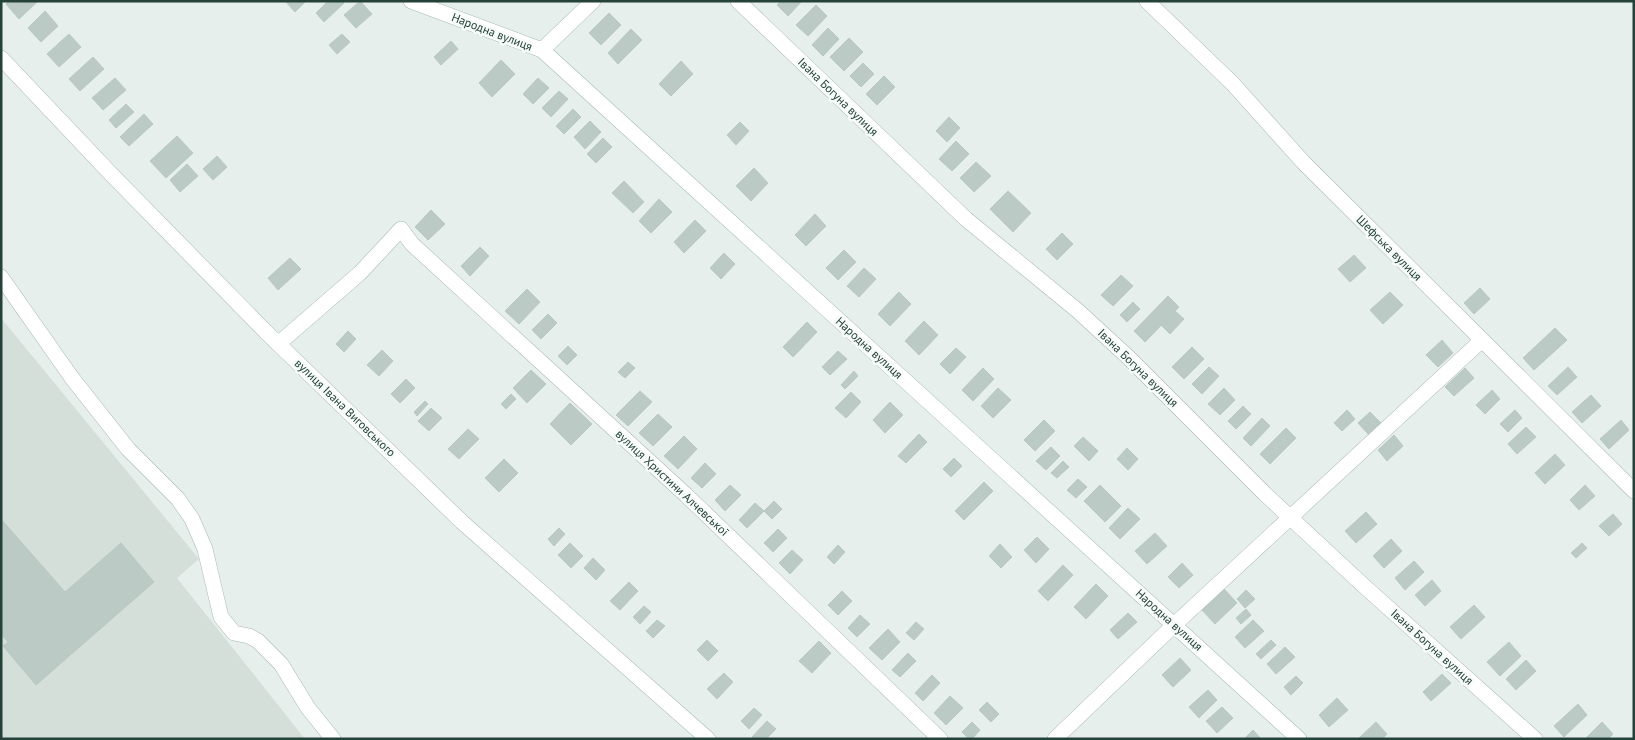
<svg xmlns="http://www.w3.org/2000/svg" width="1635" height="740" font-family="'PT Sans',sans-serif">
	<rect width="100%" height="100%" fill="#e6efeb"/>
	<path fill="#d4dfda" d="M1,318l198,241 -22,19 128,161h-304z"/>
	<path fill="#bbcac4" stroke="#b8c9c2" d="M9,1h29l-19,18 -13,-15z
		M285,1h21l-11,11z
		M328,1h14l2,2 -20,19 -8,-9z
		M360,1l12,13 -16,14 -12,-13z
		M781,1h21l-14,15 -11,-11z
		M816,5l11,11 -19,20 -12,-11z
		M45,11l13,15 -17,16 -13,-14z
		M609,13l12,12 -20,20 -12,-12z
		M828,28l11,11 -16,17 -11,-11z
		M631,29l11,11 -24,24 -10,-11z
		M69,34l12,13 -22,20 -12,-13z
		M342,34l8,8 -13,12 -8,-9z
		M849,38l14,14 -19,19 -14,-14z
		M451,41l7,8 -17,16 -7,-8z
		M93,57l11,12 -24,22 -11,-12z
		M501,60l14,14 -23,23 -13,-14z
		M681,61l12,13 -22,22 -12,-12z
		M863,63l11,11 -13,13 -11,-11z
		M884,76l11,11 -18,18 -11,-11z
		M115,78l11,12 -23,20 -11,-12z
		M538,78l11,10 -16,16 -10,-10z
		M559,91l9,8 -17,18 -9,-9z
		M126,104l8,8 -18,16 -7,-8z
		M573,109l8,8 -17,17 -8,-8z
		M144,114l9,10 -24,22 -9,-9z
		M949,117l11,11 -13,14 -11,-11z
		M590,121l11,11 -16,17 -11,-12z
		M740,122l9,9 -13,14 -9,-10z
		M177,136l16,17 -27,25 -16,-17z
		M603,138l9,9 -16,16 -9,-9z
		M956,141l13,13 -17,17 -13,-12z
		M217,156l10,11 -14,13 -10,-11z
		M976,162l15,14 -17,16 -14,-14z
		M187,164l11,12 -18,16 -10,-12z
		M754,168l14,15 -17,18 -15,-15z
		M624,181l20,21 -11,11 -21,-20z
		M1008,191l23,22 -18,19 -23,-23z
		M659,199l13,13 -21,21 -12,-12z
		M431,210l14,14 -17,16 -13,-13z
		M815,214l11,12 -20,20 -11,-11z
		M695,220l11,11 -22,22 -10,-11z
		M1062,233l11,11 -16,16 -11,-11z
		M480,247l9,9 -19,20 -9,-10z
		M844,250l12,12 -18,18 -12,-12z
		M724,253l11,11 -14,15 -11,-11z
		M1354,255l12,13 -16,14 -12,-13z
		M290,258l11,11 -23,21 -10,-12z
		M864,268l12,11 -17,18 -12,-11z
		M1121,275l12,11 -20,20 -12,-11z
		M1480,288l10,11 -16,15 -10,-11z
		M527,289l13,13 -21,22 -14,-13z
		M899,292l12,12 -21,22 -12,-12z
		M1390,292l13,13 -20,19 -13,-14z
		M1168,296l11,11 -34,35 -11,-11z
		M1133,302l7,7 -13,13 -7,-7z
		M1175,311l9,8 -14,15 -9,-9z
		M548,314l9,9 -16,16 -9,-9z
		M924,321l14,14 -19,20 -14,-14z
		M807,322l10,10 -24,25 -10,-10z
		M1555,328l12,12 -33,30 -11,-12z
		M348,331l8,8 -12,13 -8,-8z
		M1442,340l11,13 -15,14 -12,-12z
		M568,346l9,9 -10,10 -9,-9z
		M1192,347l12,12 -20,20 -12,-12z
		M956,348l10,9 -16,17 -10,-10z
		M382,350l11,11 -14,15 -12,-11z
		M838,351l9,8 -17,16 -8,-8z
		M628,362l7,6 -10,10 -7,-6z
		M1209,367l10,9 -17,18 -10,-10z
		M1568,367l9,10 -20,18 -9,-9z
		M983,368l11,11 -21,22 -11,-11z
		M1465,368l9,10 -20,18 -9,-9z
		M531,370l15,14 -19,19 -14,-15z
		M854,371l4,5 -13,13 -4,-4z
		M406,379l9,9 -15,15 -9,-9z
		M998,388l13,12 -18,18 -12,-12z
		M1224,388l11,12 -15,15 -12,-11z
		M1492,390l8,9 -15,15 -9,-9z
		M640,391l12,11 -24,24 -12,-11z
		M851,392l10,10 -15,16 -11,-10z
		M511,394l5,5 -10,10 -5,-5z
		M1591,395l10,11 -19,17 -10,-11z
		M425,401l3,3 -11,12 -3,-4z
		M890,402l13,13 -18,18 -12,-13z
		M570,403l22,21 -21,21 -21,-21z
		M1243,406l8,8 -15,15 -8,-8z
		M431,408l11,10 -13,13 -11,-10z
		M1347,410l8,9 -13,12 -8,-8z
		M1515,410l7,8 -14,14 -8,-8z
		M1370,412l11,11 -12,12 -11,-12z
		M658,414l14,13 -19,19 -14,-13z
		M1262,418l8,8 -19,20 -8,-8z
		M1044,420l11,11 -20,20 -11,-11z
		M1621,420l8,10 -20,19 -9,-10z
		M1526,427l10,10 -19,17 -9,-10z
		M1286,428l10,10 -26,26 -10,-10z
		M468,429l11,10 -20,20 -11,-10z
		M919,434l8,8 -21,21 -8,-7z
		M1394,435l9,11 -16,15 -9,-11z
		M684,436l13,13 -19,20 -14,-13z
		M1083,437l15,14 -9,10 -15,-15z
		M1051,447l9,9 -14,14 -10,-9z
		M1127,448l11,11 -10,11 -11,-11z
		M1555,454l10,11 -20,19 -10,-11z
		M954,458l8,8 -11,11 -8,-8z
		M504,459l14,14 -19,19 -14,-14z
		M1063,461l6,6 -12,11 -6,-5z
		M705,463l11,11 -14,14 -11,-10z
		M1078,479l9,8 -11,11 -9,-8z
		M984,482l9,9 -29,29 -9,-9z
		M730,485l11,10 -16,16 -10,-11z
		M1100,485l21,21 -16,16 -21,-21z
		M1585,485l10,11 -16,14 -9,-10z
		M774,501l8,8 -10,10 -8,-8z
		M755,503l9,8 -17,17 -8,-8z
		M1128,508l12,11 -20,20 -11,-11z
		M1366,512l11,12 -21,19 -11,-12z
		M1613,514l9,10 -13,12 -10,-10z
		M1,519l64,73 56,-49 33,39 -118,103 -33,-39 5,-4 -7,-8z
		M559,528l6,6 -11,12 -6,-7z
		M778,529l9,9 -14,14 -9,-9z
		M1155,533l12,13 -20,18 -12,-13z
		M1037,537l12,12 -13,14 -12,-13z
		M1391,539l11,12 -18,17 -11,-12z
		M570,543l13,13 -12,12 -13,-13z
		M1582,543l5,5 -11,10 -5,-5z
		M1000,544l12,13 -11,11 -12,-12z
		M838,545l7,7 -11,12 -7,-7z
		M792,550l11,10 -13,14 -11,-11z
		M593,558l12,12 -9,10 -12,-12z
		M1414,561l10,11 -19,18 -10,-12z
		M1182,563l11,12 -14,13 -11,-11z
		M1063,565l10,10 -25,26 -10,-10z
		M1432,580l9,11 -16,15 -10,-11z
		M629,582l9,9 -18,19 -10,-9z
		M1096,584l12,12 -22,23 -12,-12z
		M1224,589l13,14 -22,21 -13,-14z
		M1246,590l9,9 -10,9 -8,-9z
		M842,591l10,10 -14,14 -10,-10z
		M1474,605l11,12 -24,22 -11,-12z
		M644,606l7,6 -11,12 -7,-7z
		M1246,609l5,6 -10,9 -5,-6z
		M1128,613l9,9 -19,17 -8,-9z
		M860,615l10,9 -13,13 -9,-9z
		M657,620l8,6 -12,12 -7,-7z
		M1253,620l11,11 -19,17 -10,-11z
		M916,622l8,7 -10,11 -8,-7z
		M888,629l12,13 -18,18 -13,-12z
		M707,640l11,11 -10,10 -11,-11z
		M1271,640l5,5 -15,14 -5,-5z
		M819,641l12,12 -19,20 -13,-12z
		M1509,642l12,14 -21,20 -13,-14z
		M1285,647l10,10 -19,17 -9,-10z
		M908,653l8,8 -16,16 -8,-7z
		M1180,658l11,12 -18,17 -11,-12z
		M1526,660l10,11 -20,19 -10,-11z
		M724,673l9,9 -16,17 -10,-10z
		M1442,674l9,9 -20,18 -8,-9z
		M932,675l8,8 -17,18 -8,-8z
		M1296,676l7,7 -12,12 -7,-8z
		M1208,690l9,10 -18,18 -10,-11z
		M950,696l13,12 -17,17 -12,-12z
		M1337,698l11,12 -19,17 -10,-12z
		M987,702l12,12 -8,8 -12,-12z
		M1578,704l9,11 -23,22 -10,-11z
		M1222,707l11,11 -16,15 -11,-12z
		M754,708l8,7 -13,14 -8,-8z
		M767,721l9,8 -10,10h-13l-1,-2z
		M972,722l8,8 -8,9h-3l-7,-7z
		M1376,722l11,12 -5,5h-24z
		M1602,722l11,12 -5,5h-23z
		M1253,730l8,9h-17z"/>
	<g fill="none" stroke-linecap="round" stroke-linejoin="round">
		<defs>
			<path id="street" d="M738,1l228,218 112,92 50,46 137,137 99,92 171,153
				M1147,1l86,83 70,78 331,329
				M542,50l51,-49
				M1,58l110,116 155,158 196,190 246,217
				M1,277l71,101 56,71 50,50 14,20 13,30 16,68 13,16 15,3 9,5 23,23 27,44 25,31
				M278,344l82,-71 41,-44 11,15 274,251 254,244
				M1055,739l119,-114 308,-285"/>
			<path id="secondary" d="M411,1l131,49 757,689"/>
		</defs>
		<use href="#street" stroke="#a8b8b2" stroke-width="16"/>
		<use href="#secondary" stroke="#a4bbb3" stroke-width="16"/>
		<use href="#street" stroke="#fff" stroke-width="15"/>
		<use href="#secondary" stroke="#fff" stroke-width="15"/>
	</g>
	<g text-anchor="middle" stroke-width="5" stroke-linejoin="round" paint-order="stroke">
		<g font-size="12" fill="#24423a" stroke="#f7fbf9">
			<text transform="translate(492 32) rotate(21)" y="4">Народна вулиця</text>
			<text transform="translate(838 97) rotate(44)" y="4">Івана Богуна вулиця</text>
			<text transform="translate(1389 248) rotate(45)" y="4">Шефська вулиця</text>
			<text transform="translate(869 348) rotate(42)" y="4">Народна вулиця</text>
			<text transform="translate(1138 368) rotate(44)" y="4">Івана Богуна вулиця</text>
			<text transform="translate(345 408) rotate(44)" y="4">вулиця Івана Виговського</text>
			<text transform="translate(672 483) rotate(43)" y="4">вулиця Христини Алчевської</text>
			<text transform="translate(1169 620) rotate(42)" y="4">Народна вулиця</text>
			<text transform="translate(1432 647) rotate(42)" y="4">Івана Богуна вулиця</text>
		</g>
	</g>
	<rect width="1635" height="740" fill="none" stroke="#24423a" stroke-width="5"/>
</svg>
